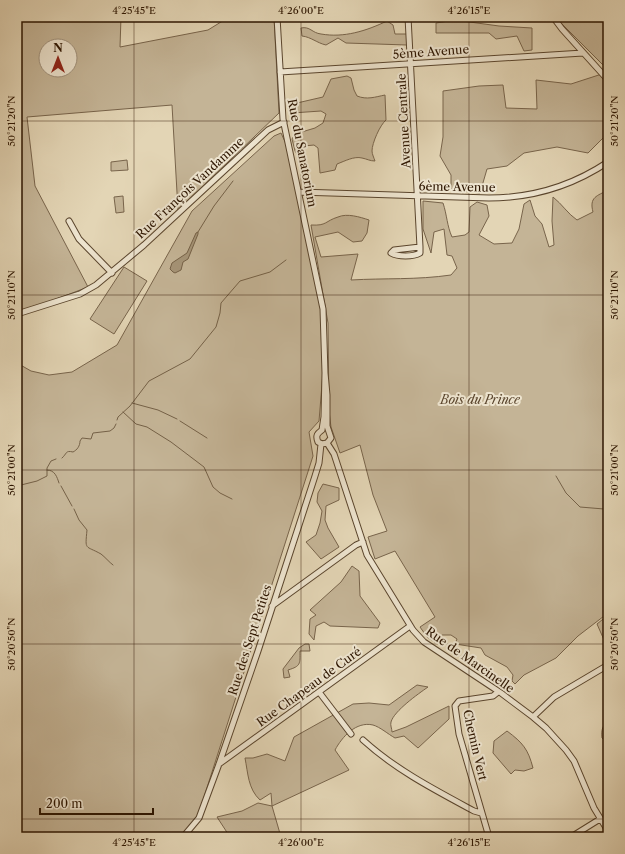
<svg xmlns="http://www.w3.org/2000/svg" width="625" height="854" font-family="'Libre Caslon Text',serif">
	<rect width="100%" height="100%" fill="#e3d5b5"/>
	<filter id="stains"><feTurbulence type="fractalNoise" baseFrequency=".005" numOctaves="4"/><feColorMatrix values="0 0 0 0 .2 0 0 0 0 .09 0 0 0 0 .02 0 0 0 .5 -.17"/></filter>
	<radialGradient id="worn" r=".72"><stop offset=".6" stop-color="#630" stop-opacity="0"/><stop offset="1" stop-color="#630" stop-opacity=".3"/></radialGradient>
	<path fill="#c4b496" stroke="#78644b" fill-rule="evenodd" d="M17,17h104l-1,30 88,-17 21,-13h45l5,96 -101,97 -6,-105 -145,12 8,69 53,101 -71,27zM46,46h24v24h-24z
		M556,17h52v53l-52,-52z
		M455,20l44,6 33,2v22l-8,1 -7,-15 -21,3 -7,-6h-53v-10z
		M387,21l6,4 2,9h12v11l-61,-2 -8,-5 -12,7c-9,-2 -15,-8 -24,-9l-1,-8c9,-2 11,5 20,6 23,4 45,-3 66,-13z
		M608,72v61l-20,20 -31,-6 -33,6 -17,13 -20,3 -7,24 -29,-3v-15l-11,-19 3,-19v-46l36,-5 24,-1 3,23 31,1 -1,-29 35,4z
		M347,76l4,2 3,12 3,6c10,4 18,1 28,-1l1,25c-6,5 -14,23 -14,31 0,3 2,7 3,10 -5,0 -8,-2 -13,-3 -8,-2 -17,3 -25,6l-2,6 -15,3 -2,-25 -4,-3 -10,1 -1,11 -2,4 -6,-10 -3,-12 3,-5 20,-6 8,-5 3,-9 -5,-3 -29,2 -4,-4v-4l4,-2h5l26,-6 8,-18z
		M281,133l6,13 34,157 2,69 -4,49 -10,11 4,24 -116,363 -15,18h-165v-441l2,-3 -2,-6v-24l14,8 18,4 23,-3 45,-27 75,-134 82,-75z
		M127,160l1,10 -17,1v-9z
		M608,190v423l-30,23 -22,22 -32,17 -9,9 -3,-3 1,-6 -6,-8 -22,-12 -4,-7 -26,-4 2,-5 -6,-4h-9l-6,8 -9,-6 -7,-10 15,-10 -40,-66 -20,8 -7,-22 19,-6 -14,-36 -13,-50 -20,8 -9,-26 -2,-16 -1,-88 -17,-98c16,1 14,-4 27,-8 9,-4 22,0 31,3l-2,13 -5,8 -9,1 -15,-10 -23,5 6,20 37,-3 -7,26c33,-2 66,0 100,-5l6,-7 -5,-12 -5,-1 -3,-26 -10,3 -3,21 -8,-24v-28l20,2c4,12 4,23 9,34l13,-2 4,-3 1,-25 7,-5 10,3 2,11 -10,19 15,9 18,-1 7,-14 5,-25 6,-4 5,16 7,8 7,23 5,-2 -2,-24 1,-24c9,7 15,17 24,23l16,-8c-4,-15 4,-16 15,-22z
		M123,196l1,16 -8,1 -2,-16z
		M124,267l23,14 -33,53 -24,-15z
		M323,484l16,4v12l-13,6 -1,14 3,8 11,19 -18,12 -15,-17 10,-7 4,-12 2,-12 -5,-9 1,-9z
		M352,566l7,5 1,25 20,27 -2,5 -48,-2 -6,-4 -8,4 -2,14 -5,-6 1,-15 6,-4 -6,-5 31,-28z
		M608,615v34l-11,-25z
		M305,644h4l1,7h-10c0,13 1,15 -12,19l2,7 -6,1 -1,-9 16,-21z
		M417,685l11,2c-10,7 -34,24 -37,35 -1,3 1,7 1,10l14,-5 43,-21v13l-31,29 -14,-12 -9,2c-7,-4 -15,-11 -22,-13 -17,-4 -31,12 -38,25l14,20 -77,36 9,31h-51l-13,-20 25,-6 16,-8 14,3 -1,-13 -11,7c-12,-11 -12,-27 -15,-42h8l14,-4 18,7 9,-24 59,-33 16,-1 20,2z
		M608,719v21l-3,1 -3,-3c-1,-9 1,-12 6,-19z
		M507,731c16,12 21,18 26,37l-9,3 -9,-1 -4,4 -18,-21 1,-12z"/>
	<path fill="#a59477" stroke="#756147" d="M198,232v2l-10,25 -5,3 -2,8 -6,3 -2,-1 -3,-3 2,-6 15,-10 9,-20z"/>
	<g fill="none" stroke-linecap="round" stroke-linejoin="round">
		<path stroke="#756147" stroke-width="1" d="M198,232l16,-26 19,-25
			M132,403l26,7 19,9
			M123,412l13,12 11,3 24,15 33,25 9,20 7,6 12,6
			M117,420l1,-3 12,-11 19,-25 41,-22 26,-32 4,-14 1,-10 19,-22 30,-9 16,-12
			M180,421l27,17
			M62,458c5,-4 3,-8 11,-6 4,-2 7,-6 7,-11l2,-3 9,1 2,-6 17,-2 4,-3 2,-4
			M47,470c8,0 10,7 12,13
			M556,476l10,17 14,14 24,2 4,5
			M17,486l20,-5 10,-5v-8l4,-7 5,-2
			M61,486l11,20
			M74,509l5,11 8,10c-2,21 -2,15 14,24 4,3 8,8 12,11"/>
		<defs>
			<path id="minor" d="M277,17l6,102 40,190 2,64 -1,44 -2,13c-4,3 -7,5 -4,12l4,2 5,-1 4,-5 -4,-12v-31l-2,-22
				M408,17l12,230v6c-7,4 -22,4 -29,0l3,-3 26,-3
				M553,17l9,12 46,51
				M280,72l303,-19
				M299,192l190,6c43,0 83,-12 119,-36
				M69,221l10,18 33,34
				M17,314l63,-20 16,-9 48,-40 124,-115 16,-8
				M327,443l7,11 33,101 46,75 11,12 77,51 32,24 13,11 20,22 8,11 20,47 14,23
				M272,606l84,-61 7,-3
				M319,692l32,42
				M533,717l21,-20 54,-32
				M363,740c33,30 72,50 111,71l7,2
				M219,764l191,-138
				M183,837l16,-19 20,-54 39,-113 57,-175 4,-13 2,-19
				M489,837l-30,-103 -4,-28 4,-5 34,-5 5,-4
				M571,837l29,-18"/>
		</defs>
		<use href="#minor" stroke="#5a452d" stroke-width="7"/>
		<use href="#minor" stroke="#ede4cf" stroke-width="5"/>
	</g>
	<path fill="none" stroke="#2d1500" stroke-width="1" stroke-opacity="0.45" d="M134,17v820M301,17v820M469,17v820M17,121h591M17,295h591M17,470h591M17,644h591M17,819h591"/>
	<g text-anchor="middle" stroke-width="4" stroke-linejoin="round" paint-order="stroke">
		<g font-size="12" fill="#2d1500" stroke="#ede4cf">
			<text transform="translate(431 52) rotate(-4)" y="4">5ème Avenue</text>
			<text transform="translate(404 121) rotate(-93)" y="4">Avenue Centrale</text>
			<text transform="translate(302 153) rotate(79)" y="4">Rue du Sanatorium</text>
			<text transform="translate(457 187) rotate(1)" y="4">6ème Avenue</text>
			<text transform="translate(190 188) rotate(-43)" y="4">Rue François Vandamme</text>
			<text transform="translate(250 640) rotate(-72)" y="4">Rue des Sept Petites</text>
			<text transform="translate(470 660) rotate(35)" y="4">Rue de Marcinelle</text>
			<text transform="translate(309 687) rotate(-36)" y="4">Rue Chapeau de Curé</text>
			<text transform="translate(475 745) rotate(77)" y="4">Chemin Vert</text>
		</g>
		<g font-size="12" font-style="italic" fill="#5a452d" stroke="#ede4cf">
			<text x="480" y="404">Bois du Prince</text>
		</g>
	</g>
	<rect width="625" height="854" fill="none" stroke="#e3d5b5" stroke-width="44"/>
	<g transform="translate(58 58)"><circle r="19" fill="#ede4cf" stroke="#a0917c"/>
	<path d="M0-3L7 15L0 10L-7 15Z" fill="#8f2418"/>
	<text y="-6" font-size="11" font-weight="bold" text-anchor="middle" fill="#2d1500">N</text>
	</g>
	<path d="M40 808v6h113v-6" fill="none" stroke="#2d1500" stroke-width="2"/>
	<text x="46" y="808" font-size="12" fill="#2d1500" stroke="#ede4cf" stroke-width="3" paint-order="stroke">200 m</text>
	<rect x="22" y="22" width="581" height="810" fill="none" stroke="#2d1500" stroke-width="1.5"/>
	<g font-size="10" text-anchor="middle" fill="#2d1500">
		<text x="134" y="14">4°25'45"E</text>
		<text x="301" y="14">4°26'00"E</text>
		<text x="469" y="14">4°26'15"E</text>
		<text transform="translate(11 121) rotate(-90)" y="4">50°21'20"N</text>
		<text transform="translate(614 121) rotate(-90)" y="4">50°21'20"N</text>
		<text transform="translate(11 295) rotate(-90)" y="4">50°21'10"N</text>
		<text transform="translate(614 295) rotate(-90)" y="4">50°21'10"N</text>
		<text transform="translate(11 470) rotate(-90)" y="4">50°21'00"N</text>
		<text transform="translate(614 470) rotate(-90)" y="4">50°21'00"N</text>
		<text transform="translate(11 644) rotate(-90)" y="4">50°20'50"N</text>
		<text transform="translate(614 644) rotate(-90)" y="4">50°20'50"N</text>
		<text x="134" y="846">4°25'45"E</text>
		<text x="301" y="846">4°26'00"E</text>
		<text x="469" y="846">4°26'15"E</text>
	</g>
	<rect width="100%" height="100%" filter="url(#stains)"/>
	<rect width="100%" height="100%" fill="url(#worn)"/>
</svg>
